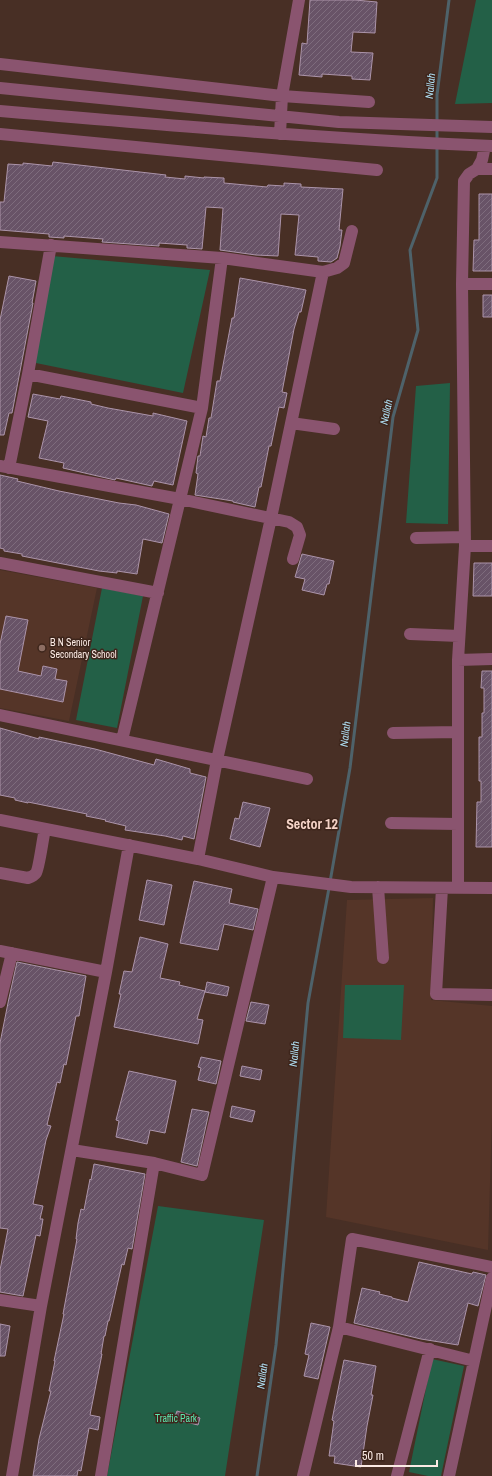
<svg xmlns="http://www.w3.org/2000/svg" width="492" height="1476" font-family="'Archivo Narrow',sans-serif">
	<defs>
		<pattern id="building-hatch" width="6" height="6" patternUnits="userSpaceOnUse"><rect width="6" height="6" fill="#685367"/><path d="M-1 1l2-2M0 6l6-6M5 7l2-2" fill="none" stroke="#7e6c7d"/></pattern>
	</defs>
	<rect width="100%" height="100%" fill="#482f25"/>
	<path fill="#553528" d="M0,570l97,18 -28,133 -69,-13z
		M433,898l-2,102 61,6v109l-4,135 -162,-33 21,-317z"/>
	<path fill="#236047" d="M476,0h16v103l-37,1z
		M52,256l158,14 -27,123 -152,-31z
		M450,383l-2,141 -42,-1 10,-137z
		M102,588l41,8 -26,132 -41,-8z
		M345,985h59l-3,55 -58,-2z
		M158,1206l106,14 -39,256h-118z
		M432,1359l32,7 -23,110h-13l-19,-4z"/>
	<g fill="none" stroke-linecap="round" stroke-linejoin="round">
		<path stroke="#4e626a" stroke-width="3" d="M437,121v-26l12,-95
			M437,141v-14
			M330,882l20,-114 43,-351 25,-87 -8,-80 27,-72v-31
			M257,1476l19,-131 32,-342 21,-115"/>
	</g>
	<path fill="url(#building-hatch)" stroke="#ac94aa" d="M310,0h45l22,2 -2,31 -22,-1 -2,20 22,1 -3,27 -18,-1v-3l-30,-2v3l-23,-2 3,-32 5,1z
		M53,162l113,13 -1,2 20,2v-3l19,2v-1l20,1v5l43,4 1,-2 16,1v-3l17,1v3l42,2 -4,41h3l-2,16 -3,12 -6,4 -13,-1v-4l-23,-2 4,-40 -18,-1 -3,42 -22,-1 -36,-5 3,-42 -17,-1 -4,42 -15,-1v-3l-28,-2v3l-57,-4 1,-3 -39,-3v2l-15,-1v-3l-49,-4v-28h4l4,-38 15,1v-2l29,3z
		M479,194h13v77h-19l1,-31h5z
		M9,276l27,5 -4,22h1l-21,110h-3l-5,22h-4v-115z
		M240,278l66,12 -5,22h-2l-5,17 -12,63 5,1 -3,15 -5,-1 -8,39h-2l-8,41h-2l-4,20 -22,-5v-1l-38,-6 3,-21 -2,-1 2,-17h2l3,-20 3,1 3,-19h2l6,-37h3l12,-63h2z
		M483,295h9v22h-9z
		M33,394l27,5 1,-3 30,6v2l17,4 45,8v-3l34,8 -14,64 -19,-4 -2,5 -36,-8 -1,2 -52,-12 1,-5 -25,-5 9,-37 -20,-4z
		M0,475l18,4 -1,2 42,10 60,12 17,2 33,9 -7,29 -19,-4 -6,35 -20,-3v2l-18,-2 -77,-15v-2l-18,-3v-2l-4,-1z
		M302,554l32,7 -5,23h-2l-3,11 -22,-5 3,-11 -10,-2z
		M474,563h18v33h-19z
		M6,616l22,4 -10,51 23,5 2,-10 14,3 -2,10 12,2 -4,21 -63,-13v-45z
		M482,671h10v176h-16l1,-45h4v-21h-2v-44h3v-24h2v-25h-3z
		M0,728l39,11v-2l56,12 59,16 2,-6 34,10v4l16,4 -12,62 -11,-3 -1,4 -17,-4 -40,-6 1,-4 -21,-5 1,-1 -20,-4 1,-2 -59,-12v1l-13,-3v-2l-15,-3z
		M243,802l27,6 -10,39 -30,-8 5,-21 4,1z
		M147,880l25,5 -8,40 -25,-5z
		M194,881l38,8 -3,14 29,6 -5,21 -29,-6 -6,26 -38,-7z
		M140,937l28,7 -8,34 20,4 -1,3 26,6 -8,28 6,1 -5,24 -84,-17 7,-33h-2l5,-23 8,1z
		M17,962l69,14 -7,40h-3l-10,49 -2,-1 -4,19 -3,-1 -10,43 4,1 -5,14 -13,64 10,2 -3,13h3l-3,17 -4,-1 -13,61 -23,-4v-22l8,-41 -8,-1v-185l9,-45z
		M207,982l22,5 -2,9 -22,-4z
		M251,1002l18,3 -4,19 -19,-3z
		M201,1057l20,4 -5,23 -18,-4 3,-12 -3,-1z
		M242,1066l20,4 -2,10 -20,-4z
		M129,1071l47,10 -11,52 -15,-3 -3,14 -31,-7 3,-16 -3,-1z
		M232,1106l23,5 -3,11 -22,-5z
		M192,1109l17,3 -12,54 -16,-4z
		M94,1164l51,10 -13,75 -4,-1 -4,17 -2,-1 -13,57h-1l-3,15h-1l-3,18h1l-12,61 10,2 -2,13 -9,-2 -8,43 -3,-1 -1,6h-44l6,-37 12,-48h-2l6,-30h-1l10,-47h-1l14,-75h-1l2,-16 3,-14 3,1 6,-31 1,1z
		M419,1262l53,12 1,-2 13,3 -8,31 -10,-3 -10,42 -37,-6 -67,-16 8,-35 18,4 -1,2 13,3v1l16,4z
		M311,1323l19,4 -12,52 -14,-3 5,-21 -4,-1z
		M0,1324l10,2 -5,30h-5z
		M344,1360l32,6 -5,29h2l-6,31 -6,41 -27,-4 1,-7h-6l5,-35 -2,-1z
		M177,1411l23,7 -2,7 -24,-6z"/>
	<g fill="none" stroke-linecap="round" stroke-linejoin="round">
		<path stroke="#8a546f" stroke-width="12" d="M0,64l282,32 87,6
			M0,88l339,34 153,5
			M0,111c164,14 328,28 492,35
			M0,134l377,36
			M280,134l2,-38 17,-96
			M477,169h15
			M0,242l222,16 101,14 14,-4 7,-5 8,-32
			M462,284h30
			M28,374l174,34
			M291,423l43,6
			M0,466l180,33 109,23 8,5 3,8 -7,24
			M9,468l19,-94 23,-129
			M416,538l49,-1
			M465,546h27
			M0,563l158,30
			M410,634l49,2
			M458,660l34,-1
			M0,715l307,64
			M393,733l65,-1
			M122,740l80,-332 20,-150
			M0,820l198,39 75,18 78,10 141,1
			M391,823l67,1
			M198,859l19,-99 54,-242 52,-246
			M0,873l28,5c3,-1 6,-2 8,-5 3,-4 7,-36 9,-44
			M378,887l5,71
			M458,887v-227l7,-114 -3,-262 2,-103 5,-7 8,-5 5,-9 3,-14
			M442,888l-6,106 56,1
			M0,951l106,21
			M0,1002l12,-49
			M72,1150l82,13 48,12 71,-298
			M0,1300l41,6
			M339,1327l135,34
			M12,1476l29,-170 65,-334 23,-127
			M101,1476l53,-313
			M303,1476l36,-149 13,-88 140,28
			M397,1476l33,-127
			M449,1476l43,-198"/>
	</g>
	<circle fill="#8d6e63" stroke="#3d251b" stroke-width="1.5" cx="42" cy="648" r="4"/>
	<g text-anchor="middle" stroke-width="3" stroke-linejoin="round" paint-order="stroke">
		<g font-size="10" fill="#fbeae4" stroke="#3d251b" text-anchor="start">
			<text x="50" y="646">B N Senior<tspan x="50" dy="12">Secondary School</tspan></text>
		</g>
		<g font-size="10" fill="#5de8b0" stroke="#3d251b">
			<text x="176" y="1422">Traffic Park</text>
		</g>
		<g font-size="11" font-style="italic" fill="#b0e0f5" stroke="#3d251b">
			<text transform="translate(430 86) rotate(-85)" y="4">Nallah</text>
			<text transform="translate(386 412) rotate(-78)" y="4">Nallah</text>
			<text transform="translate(345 734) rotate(-83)" y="4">Nallah</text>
			<text transform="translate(294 1054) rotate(-85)" y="4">Nallah</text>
			<text transform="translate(262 1376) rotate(-82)" y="4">Nallah</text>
		</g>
		<g font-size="14" font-weight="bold" fill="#f5d3c7" stroke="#3d251b">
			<text x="312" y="829">Sector 12</text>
		</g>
	</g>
	<path d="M356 1460v6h81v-6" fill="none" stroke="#fbeae4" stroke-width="2"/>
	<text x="362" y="1460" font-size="12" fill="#fbeae4" stroke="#3d251b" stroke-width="3" paint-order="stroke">50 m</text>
</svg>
